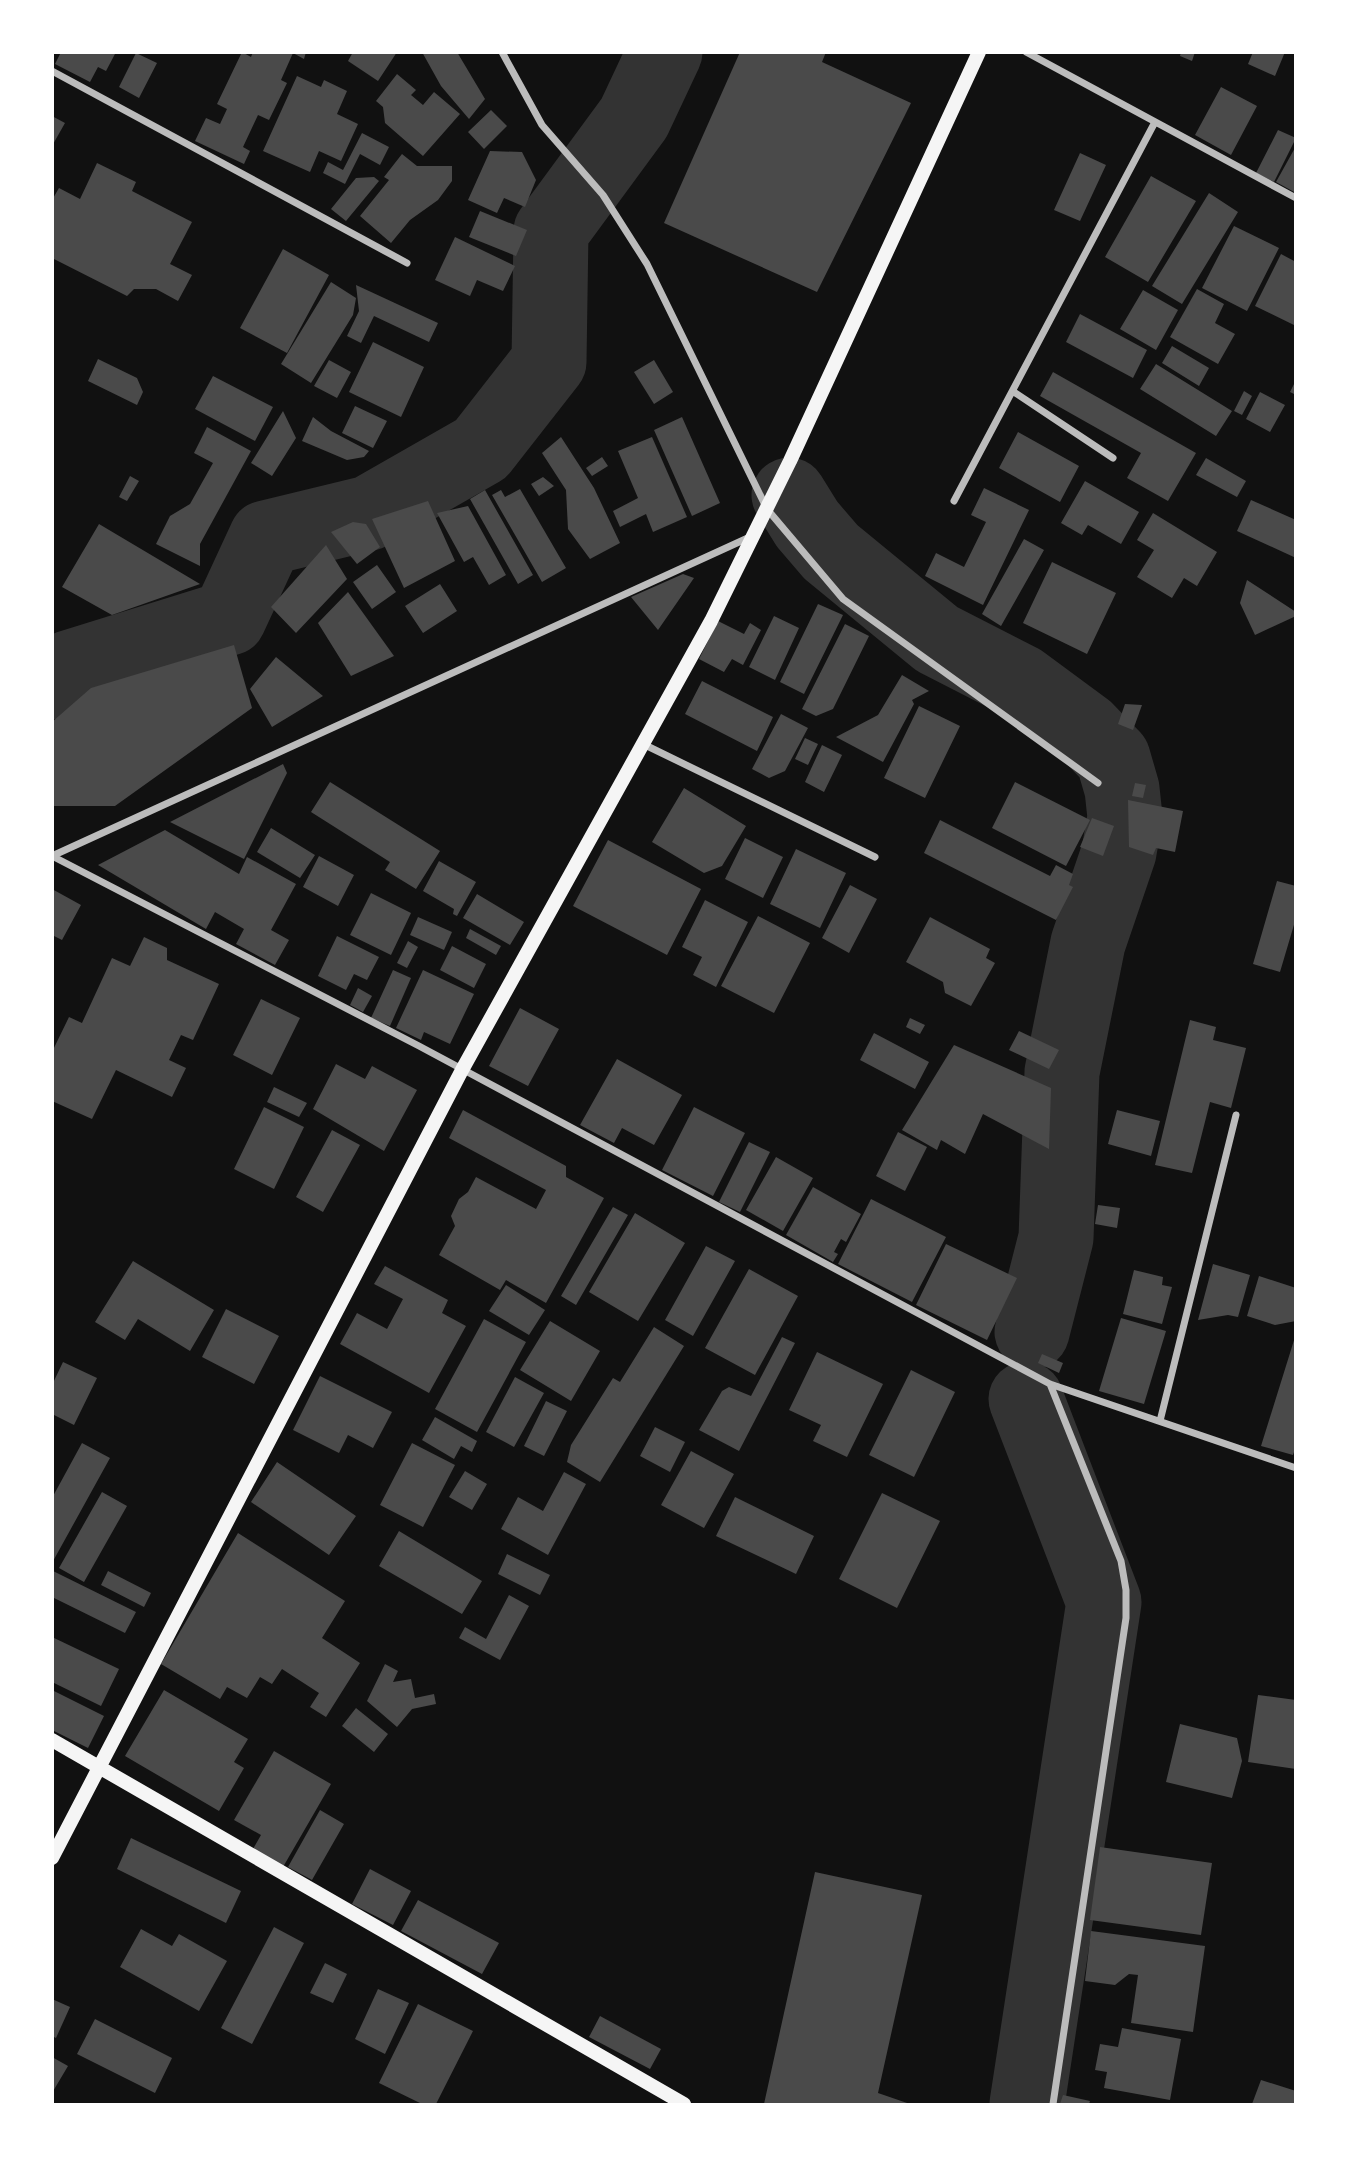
<svg xmlns="http://www.w3.org/2000/svg" width="1348" height="2157" font-family="'Libre Baskerville',serif">
	<rect width="100%" height="100%" fill="#111"/>
	<g fill="none" stroke-linecap="round" stroke-linejoin="round">
		<path stroke="#333" stroke-width="75" d="M789,495l18,29 24,28 106,87 84,43 65,48 27,28 9,31 3,28 -6,35 -31,91 -26,129 -6,166 -24,94
			M52,682l16,-14 161,-50 37,-80 103,-25 112,-64 68,-87 2,-131 83,-113 31,-66
			M1026,1399l78,203 -77,502"/>
	</g>
	<path fill="#4a4a4a" d="M61,52h55l-10,19 -8,-4 -8,15 -35,-18z
		M242,52l9,5 2,-5h53l-2,7 -11,-6 -12,27 6,3 -18,37 -11,-5 -15,32 7,4 -6,13 -49,-23 11,-23 14,6 7,-15 -10,-5z
		M353,52h44l-19,29 -30,-20z
		M422,52h35l28,47 -16,20 -28,-33z
		M740,52h86l-4,10 89,41 -94,189 -153,-69z
		M1181,52h14l-3,9 -12,-5z
		M1253,52h32l-10,24 -27,-12z
		M136,53l21,10 -18,35 -20,-11z
		M397,74l19,16 -5,5 12,10 11,-13 26,22 -37,42 -38,-33 -2,-16 -7,-6z
		M297,76l24,11 3,-7 23,11 -10,23 21,10 -17,37 -22,-10 -9,21 -47,-21z
		M1221,87l36,19 -26,49 -36,-20z
		M491,110l16,16 -23,23 -16,-17z
		M52,116l13,7 -13,23z
		M1278,130l18,8 -22,44 -18,-9z
		M362,133l27,14 -9,18 -20,-11 -15,30 -22,-11 5,-11 15,8z
		M1296,146v47l-20,-11z
		M490,151l32,1 14,28 -11,27 -21,-9 -7,15 -29,-13z
		M1080,153l26,12 -26,56 -26,-11z
		M402,154l15,12h35v15l-14,19 -28,20 -19,23 -31,-27 29,-36 -5,-3z
		M97,163l39,19 -4,9 60,31 -22,42 22,11 -14,26 -22,-12h-22l-7,7 -75,-38v-58l7,-12 21,11z
		M1151,176l45,25 -48,81 -43,-25z
		M374,177l5,4 -33,40 -15,-12 25,-31z
		M1209,193l29,19 -56,92 -30,-18z
		M480,211l47,19 -11,26 -47,-19z
		M1234,226l45,22 -32,63 -45,-23z
		M455,237l60,29 -12,25 -26,-11 -7,16 -35,-16z
		M283,249l46,26 -42,78 -47,-25z
		M1281,254l15,8v64l-41,-20z
		M331,282l25,16 -3,17 -42,68 -30,-19z
		M356,285l82,38 -9,19 -55,-26 -13,27 -14,-7 12,-25z
		M1197,289l27,15 -9,19 20,11 -17,30 -48,-27z
		M1143,290l35,20 -22,40 -36,-21z
		M1080,314l67,36 -14,28 -67,-36z
		M373,342l51,25 -23,50 -52,-25z
		M1172,346l37,22 -10,18 -37,-23z
		M98,359l39,19 6,14 -6,13 -49,-24z
		M329,360l22,12 -14,26 -23,-12z
		M654,360l19,32 -19,12 -20,-32z
		M1156,364l76,47 -16,25 -76,-47z
		M1053,372l143,81 -28,48 -41,-23 14,-25 -101,-57z
		M213,376l60,31 -18,34 -60,-32z
		M1296,380v15l-6,-3z
		M1244,391l8,5 -10,19 -8,-4z
		M1260,392l25,13 -15,27 -24,-13z
		M355,406l32,15 -14,27 -31,-15z
		M283,411l13,27 -24,38 -21,-13z
		M313,417l18,14 38,20 -5,6 -17,3 -45,-19z
		M682,417l38,86 -28,13 -38,-86z
		M207,427l44,24 -51,93v22l-44,-22 14,-28 20,-12 23,-41 -19,-10z
		M1018,432l61,34 -19,36 -61,-34z
		M561,437l33,51 26,55 -30,16 -22,-30 -2,-39 -24,-37z
		M652,437l35,80 -34,15 -7,-18 -26,13 -7,-16 25,-13 -20,-47z
		M602,457l6,9 -16,10 -6,-8z
		M1206,458l40,23 -9,16 -41,-22z
		M130,476l9,5 -12,20 -8,-4z
		M543,477l11,9 -15,10 -8,-12z
		M1085,481l54,31 -18,32 -33,-19 -6,10 -21,-12z
		M984,488l45,22 -46,95 -58,-29 11,-23 28,14 22,-45 -15,-7z
		M520,489l46,79 -24,14 -50,-87 9,-5 4,7z
		M485,490l48,85 -15,9 -48,-85z
		M1251,500l45,20v38l-59,-27z
		M428,501l27,60 -51,27 -32,-69z
		M468,506l38,69 -17,10 -16,-28 -9,5 -27,-49z
		M1153,513l64,39 -20,34 -13,-8 -12,20 -35,-21 17,-27 -17,-10z
		M353,522l13,2 14,23 -23,17 -26,-32z
		M99,524l101,60 -88,31 -50,-28z
		M1024,539l20,11 -43,76 -19,-12z
		M326,545l21,34 -51,54 -25,-26z
		M1052,562l64,31 -29,61 -64,-31z
		M377,565l19,27 -24,17 -19,-27z
		M683,574l11,4 -36,52 -27,-33z
		M1247,580l49,32v4l-41,19 -15,-32z
		M440,584l17,27 -34,22 -18,-27z
		M348,592l46,64 -43,20 -33,-53z
		M818,604l25,11 -39,79 -24,-12z
		M774,616l25,12 -24,52 -26,-13z
		M718,621l26,13 6,-11 11,7 -18,35 -11,-6 -8,13 -25,-13z
		M845,624l24,12 -36,73 -17,7 -14,-7z
		M234,645l18,63 -137,98h-63v-84l39,-34z
		M276,657l47,39 -51,31 -22,-38z
		M902,675l27,16 -17,9 2,4 -31,58 -47,-25 42,-22z
		M702,681l71,36 -16,34 -72,-37z
		M1125,704l17,1 -9,25 -15,-6z
		M919,706l41,20 -35,72 -41,-20z
		M781,714l27,14 -23,43 -16,7 -17,-9z
		M805,738l13,6 -10,21 -13,-6z
		M822,745l20,10 -18,37 -19,-10z
		M283,764l4,9 -43,86 -74,-37z
		M330,782l110,69 -24,38 -31,-19 5,-8 -79,-50z
		M1015,782l75,38 -24,46 -74,-38z
		M1135,783l11,2 -3,13 -11,-2z
		M684,788l62,38 -24,40 -18,7 -52,-31z
		M1128,800l55,11 -8,41 -19,-4 -3,7 -24,-8z
		M1092,818l22,8 -11,30 -23,-9z
		M940,820l110,56 6,-11 17,9 -4,11 4,2 -17,33 -132,-67z
		M271,828l44,27 -15,23 -43,-26z
		M165,830l74,44 8,-17 49,27 -25,46 18,10 -14,25 -39,-21 8,-15 -29,-17 -9,17 -108,-64z
		M745,838l38,19 -20,41 -38,-19z
		M608,840l93,49 -34,66 -94,-49z
		M796,849l50,24 -26,55 -50,-24z
		M319,856l35,19 -16,31 -35,-19z
		M439,861l37,21 -19,34 -4,-2 1,-5 -31,-18z
		M1277,881l19,5v32l-16,54 -27,-8z
		M850,885l27,14 -28,54 -27,-15z
		M52,889l29,16 -19,35 -10,-5z
		M371,893l40,20 -20,42 -41,-20z
		M477,894l47,28 -14,23 -47,-27z
		M705,900l43,22 -32,65 -23,-12 9,-18 -20,-10z
		M758,916l52,27 -36,70 -53,-27z
		M418,917l34,15 -8,18 -34,-15z
		M930,917l60,32 -4,9 9,5 -24,43 -26,-13 -2,-11 -37,-20z
		M470,929l31,17 -5,9 -30,-17z
		M337,936l42,21 -12,23 -13,-6 -8,16 -28,-14z
		M144,937l23,11v12l52,24 -26,56 -12,-5 -12,25 17,8 -14,29 -56,-27 -24,49 -40,-18v-49l17,-35 13,6 30,-65 18,8z
		M408,941l10,6 -11,21 -10,-5z
		M452,946l34,18 -12,24 -34,-18z
		M393,970l18,8 -21,48 -19,-8z
		M423,970l51,24 -24,50 -26,-12 -3,8 -25,-12z
		M358,988l14,8 -9,16 -13,-7z
		M261,999l39,19 -28,57 -39,-20z
		M520,1008l39,21 -31,57 -39,-20z
		M910,1018l15,7 -5,9 -14,-7z
		M1190,1020l26,7 -3,13 33,8 -15,60 -21,-6 -18,71 -37,-8z
		M1019,1031l40,19 -10,19 -40,-19z
		M874,1033l55,29 -14,27 -55,-29z
		M954,1045l97,43 -2,61 -66,-35 -18,40 -24,-14 -4,10 -35,-20z
		M617,1059l65,36 -28,50 -32,-17 -8,15 -34,-18z
		M336,1064l29,15 7,-13 45,24 -33,61 -71,-42z
		M274,1087l33,16 -8,14 -32,-15z
		M264,1107l40,20 -30,62 -40,-20z
		M694,1107l51,26 -32,63 -51,-26z
		M463,1110l103,56v11l38,21 -58,105 -40,-23 -6,10 -61,-35 16,-29 -4,-10 8,-17 9,-7 8,-15 60,32 10,-19 -97,-52z
		M1117,1110l43,11 -9,35 -43,-12z
		M332,1130l28,15 -37,67 -27,-15z
		M898,1132l29,15 -22,44 -29,-15z
		M749,1142l21,10 -30,60 -21,-10z
		M776,1157l37,21 -30,53 -37,-21z
		M813,1187l48,27 -15,28 -5,-3 -7,13 4,2 -5,8 -47,-27z
		M871,1199l75,38 -34,65 -74,-38z
		M1098,1205l22,3 -3,20 -22,-4z
		M613,1207l15,8 -52,90 -15,-9z
		M635,1213l50,30 -47,78 -49,-29z
		M946,1244l71,34 -30,62 -71,-35z
		M706,1246l29,15 -42,75 -28,-16z
		M133,1261l81,49 -24,41 -52,-32 -13,21 -30,-18z
		M1213,1264l37,11 -12,42 -10,-2 -30,5z
		M385,1266l63,34 -6,13 24,13 -37,67 -89,-49 17,-31 30,16 16,-30 -29,-15z
		M749,1269l49,27 -43,79 -50,-27z
		M1134,1270l29,7 -1,8 10,2 -10,37 -39,-10z
		M1259,1276l37,12v33l-21,4 -28,-9z
		M506,1285l39,25 -16,25 -40,-24z
		M226,1309l53,27 -25,48 -52,-27z
		M1121,1318l45,13 -22,73 -45,-13z
		M484,1319l42,23 -49,90 -42,-23z
		M550,1321l50,30 -29,50 -51,-31z
		M654,1327l30,19 -84,136 -33,-20 4,-17 42,-67 7,4z
		M782,1337l13,6 -56,108 -40,-21 23,-39 7,-4 22,9z
		M1295,1337l1,109 -3,9 -32,-9z
		M817,1352l66,32 -36,73 -34,-16 8,-16 -32,-15z
		M1042,1354l21,9 -4,10 -21,-10z
		M63,1362l34,16 -23,47 -22,-11v-29z
		M911,1370l44,22 -41,85 -45,-22z
		M320,1376l72,36 -19,36 -25,-13 -9,18 -46,-23z
		M515,1377l29,16 -30,54 -28,-15z
		M546,1401l21,10 -23,45 -20,-10z
		M435,1417l42,24 -5,11 -11,-6 -7,13 -32,-19z
		M655,1427l30,15 -15,30 -30,-16z
		M82,1443l28,15 -58,105v-65z
		M412,1443l43,22 -32,62 -43,-22z
		M691,1451l43,23 -30,54 -43,-23z
		M277,1462l79,54 -27,39 -78,-53z
		M465,1471l22,13 -15,26 -23,-13z
		M564,1472l22,12 -38,71 -47,-26 17,-32 25,14z
		M102,1492l25,14 -43,76 -25,-14z
		M882,1493l58,28 -43,87 -58,-29z
		M735,1497l79,39 -18,38 -80,-38z
		M399,1531l83,50 -20,33 -83,-48z
		M238,1533l107,68 -23,37 38,25 -34,54 -16,-10 9,-14 -37,-24 -10,15 -12,-7 -13,21 -20,-11 -7,12 -59,-35z
		M507,1554l43,21 -10,20 -42,-21z
		M53,1571l83,41 -11,21 -73,-36z
		M108,1571l43,22 -7,14 -43,-22z
		M509,1595l20,11 -29,54 -41,-22 6,-11 21,12z
		M52,1637l67,32 -18,37 -49,-24z
		M385,1664l13,7 -5,11 18,-3 4,19 19,-4 2,10 -24,5 -15,18 -30,-26z
		M52,1690l52,26 -16,32 -36,-18z
		M164,1690l84,49 -14,23 10,6 -25,43 -94,-55z
		M1258,1695l38,5v69l-48,-7z
		M356,1708l32,26 -14,18 -32,-26z
		M1180,1724l57,14 5,23 -10,37 -66,-16z
		M274,1751l57,33 -48,83 -30,-18 8,-14 -27,-15z
		M320,1810l24,14 -32,56 -24,-13z
		M131,1838l110,53 -15,32 -109,-54z
		M1100,1847l112,16 -11,72 -111,-15z
		M370,1869l41,22 -18,34 -41,-21z
		M815,1872l107,23 -44,198 32,11h-146z
		M418,1900l81,43 -17,31 -81,-43z
		M274,1927l30,16 -52,101 -31,-16z
		M141,1929l31,17 7,-12 48,27 -28,50 -79,-44z
		M1091,1931l114,15 -12,86 -62,-9 7,-48 -9,-1 -14,11 -30,-4z
		M325,1963l22,11 -14,29 -23,-10z
		M378,1989l31,14 -24,51 -30,-15z
		M52,1999l18,8 -14,31 -4,-2z
		M418,2004l55,27 -37,73h-14l-43,-21z
		M600,2016l61,33 -11,20 -61,-32z
		M95,2019l77,39 -17,35 -78,-39z
		M1122,2028l59,11 -11,61 -66,-12 3,-16 -12,-2 5,-26 18,3z
		M52,2057l16,9 -16,27z
		M1261,2080l35,11v13h-44z
		M1063,2095l27,6 -1,3h-29z"/>
	<g fill="none" stroke-linecap="round" stroke-linejoin="round">
		<path stroke="#bcbcbc" stroke-width="7" d="M502,52l40,73 61,70 44,69 120,245 76,90 255,184
			M1026,52l270,146
			M52,71l355,192
			M1014,392l99,66
			M954,501l201,-379
			M643,744l232,113
			M52,856l367,190 631,338 246,84
			M52,856l698,-319
			M1050,1384l71,177 5,29v28l-73,486
			M1160,1421l76,-306"/>
		<path stroke="#f5f5f5" stroke-width="14" d="M52,1740l632,364
			M52,1858l410,-788 249,-449 79,-160 189,-409"/>
	</g>
	<rect width="1348" height="2157" fill="none" stroke="#ffffff" stroke-width="108"/>
</svg>
